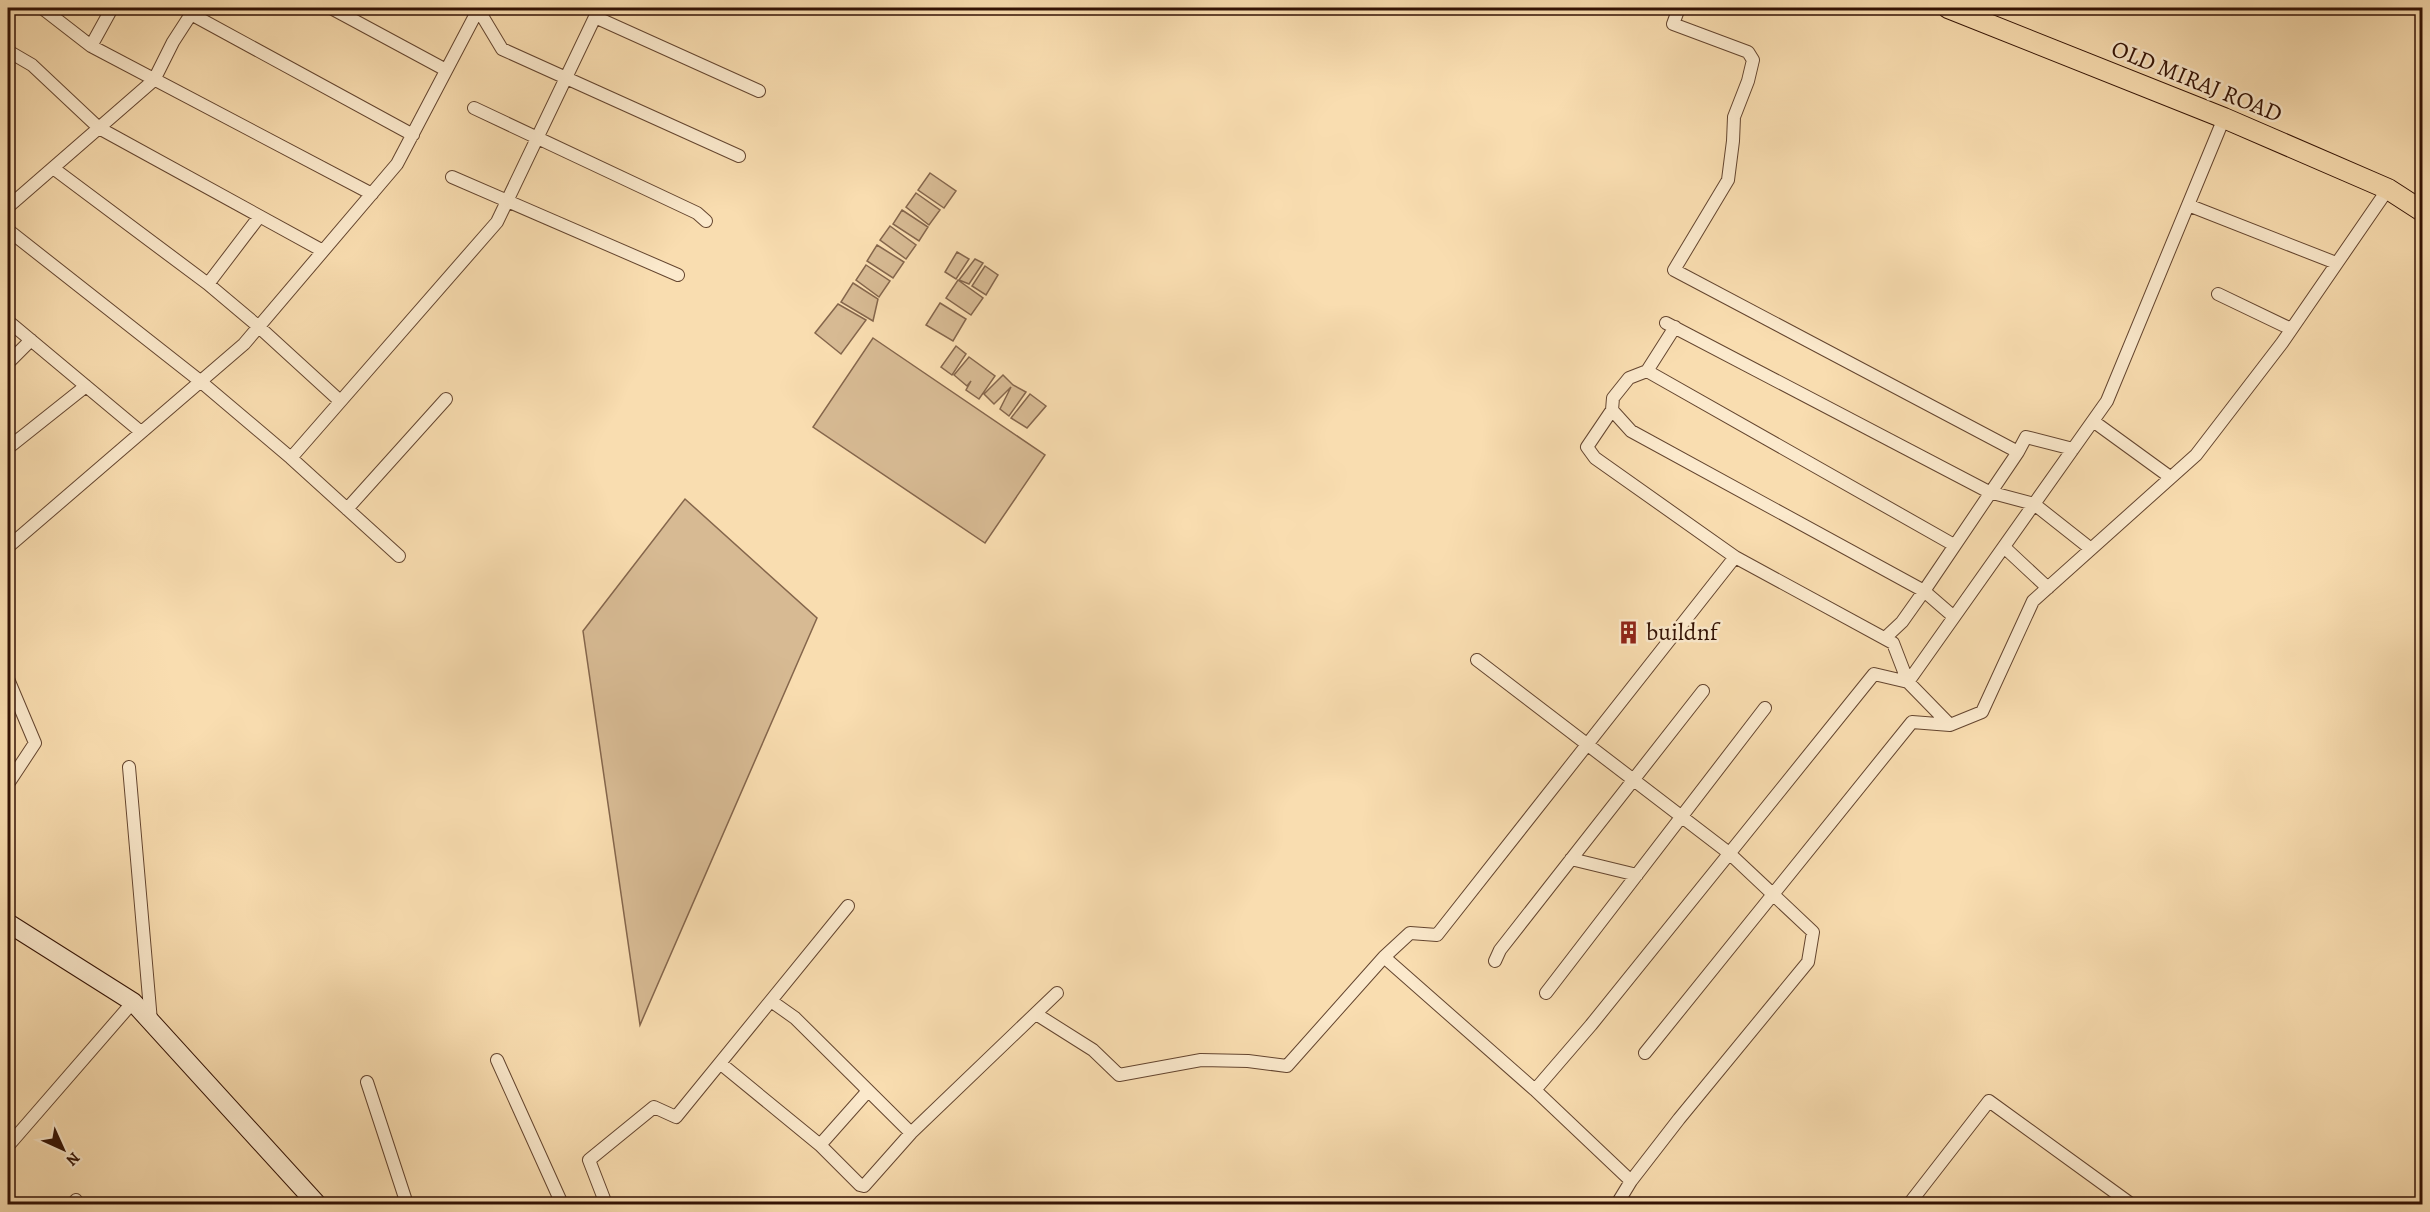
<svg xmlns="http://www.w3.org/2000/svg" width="2430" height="1212" font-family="Alegreya,serif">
	<rect width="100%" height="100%" fill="#f9ddb0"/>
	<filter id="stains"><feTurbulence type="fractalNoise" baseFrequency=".00333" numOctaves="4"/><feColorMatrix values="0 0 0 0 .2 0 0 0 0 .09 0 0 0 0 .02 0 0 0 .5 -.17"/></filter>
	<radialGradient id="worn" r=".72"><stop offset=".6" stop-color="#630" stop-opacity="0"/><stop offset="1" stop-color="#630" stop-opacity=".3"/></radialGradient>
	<path fill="#d7ba93" stroke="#85664c" stroke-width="1.5" d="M930,173l26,18 -12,17 -26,-18z
		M916,193l24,17 -11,15 -23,-18z
		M902,210l26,17 -9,14 -26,-17z
		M890,226l26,19 -10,14 -26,-19z
		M877,245l27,17 -11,16 -26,-17z
		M957,252l12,7 -13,20 -11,-7z
		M975,259l8,4 -14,21 -10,-4z
		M866,265l24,16 -11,16 -23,-17z
		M985,266l13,9 -12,20 -14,-9z
		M958,280l25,18 -12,17 -25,-17z
		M853,283l25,16 -5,22 -32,-19z
		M940,303l26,16 -13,22 -27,-16z
		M838,304l28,16 -25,34 -26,-21z
		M873,338l172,117 -60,88 -172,-116z
		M956,346l10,8 -14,21 -11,-8z
		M969,357l26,19 -16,23 -13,-9 5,-9 -4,5 -13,-11z
		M1003,375l10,10 13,7 -17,24 -9,-7 11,-22 -17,17 -10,-10z
		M1030,394l16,12 -19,22 -16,-10z
		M685,499l132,119 -177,407 -57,-394z"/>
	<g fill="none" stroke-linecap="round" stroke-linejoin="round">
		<defs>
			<path id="street" d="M42,8l49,38 21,-38
				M331,8l115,62
				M1679,8l-6,16 75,28 5,8 -5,21 -14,36 -1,24 -5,39 -54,90 344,182 8,-15 47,12
				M478,9l24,40 237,107
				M191,14l222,121
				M91,46l281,148
				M8,51l24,14 67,63 224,123
				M474,108l223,105 9,8
				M53,168l155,116 51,43 81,74
				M452,177l226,98
				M2188,205l148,58
				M8,207l146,-127 19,-38 22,-34
				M8,230l192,151 91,77 206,-236 98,-205 164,74
				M208,284l51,-67
				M2218,294l73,35
				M8,321l133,111
				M1666,323l323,169 45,12 57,45
				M1675,327l-28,44 -18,7 -16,20 -1,12 -25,37 8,11 140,99
				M8,363l23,-23
				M1647,371l307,174
				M1612,410l19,21 293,160 94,-139
				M2093,421l77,56
				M8,448l78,-62
				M291,458l108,98
				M347,509l99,-110
				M8,547l236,-203 153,-180 82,-156
				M2004,547l44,41
				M1885,638l17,-16 22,-31 30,26
				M1477,660l252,193 84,79 -5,30 -129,157 -48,62 -14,23
				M8,679l27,64 -27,41
				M129,767l22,254
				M1571,859l66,16
				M1384,957l151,133 96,91
				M1495,961l5,-11 203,-259
				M1546,993l219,-285
				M771,1001l24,17 116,115
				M1036,1014l57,36 26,25 82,-15 47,1 39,5 97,-109 26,-24 27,2 298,-378 158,86 15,39 42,43
				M1645,1053l267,-331 38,3 32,-13 51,-111 163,-146 86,-112 106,-154
				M497,1060l65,144
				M720,1063l100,82 40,40 4,1 47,-53 146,-140
				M367,1082l40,122
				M1535,1090l56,-65 283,-351 34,8 199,-281 117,-283
				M820,1145l47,-53
				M8,1146l125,-144
				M73,1204l3,-4
				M606,1204l-17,-44 65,-53 22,10 172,-211
				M1909,1204l80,-103 142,103"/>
			<path id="secondary" d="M8,923l125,79 184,202"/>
			<path id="primary" d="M1948,8l276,110 164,71 34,22"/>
		</defs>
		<use href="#street" stroke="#64452f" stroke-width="14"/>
		<use href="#secondary" stroke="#331204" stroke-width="20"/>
		<use href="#primary" stroke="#331204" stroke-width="22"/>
		<use href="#street" stroke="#fbe9cc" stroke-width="12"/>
		<use href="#secondary" stroke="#fbe9cc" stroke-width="18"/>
		<use href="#primary" stroke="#f9ddb0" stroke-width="20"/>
	</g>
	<defs>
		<symbol id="building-bare" viewBox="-9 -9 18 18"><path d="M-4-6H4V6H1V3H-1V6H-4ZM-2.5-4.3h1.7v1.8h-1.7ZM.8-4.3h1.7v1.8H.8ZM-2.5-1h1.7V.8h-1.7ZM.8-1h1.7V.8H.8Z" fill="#8f2418" stroke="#fbe9cc" stroke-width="2.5" paint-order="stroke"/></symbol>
	</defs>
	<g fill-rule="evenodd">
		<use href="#building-bare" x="1612" y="616" width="33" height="33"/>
	</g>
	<g text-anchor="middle" stroke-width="5" stroke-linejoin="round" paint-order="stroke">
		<g font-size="24" fill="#331204" stroke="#fbe9cc">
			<text transform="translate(2197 81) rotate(22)" y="8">OLD MIRAJ ROAD</text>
		</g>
		<g font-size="24" fill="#331204" stroke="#fbe9cc" text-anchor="start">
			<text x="1646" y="640">buildnf</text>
		</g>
	</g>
	<rect width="2430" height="1212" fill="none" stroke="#f9ddb0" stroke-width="30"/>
	<rect x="9" y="9" width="2412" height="1194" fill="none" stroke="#331204" stroke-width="3"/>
	<rect x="15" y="15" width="2400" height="1182" fill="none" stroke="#331204" stroke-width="1.5"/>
	<g transform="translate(63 1149) rotate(135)" stroke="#fbe9cc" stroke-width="4.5" paint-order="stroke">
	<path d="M0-4.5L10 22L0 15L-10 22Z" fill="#331204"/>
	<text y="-9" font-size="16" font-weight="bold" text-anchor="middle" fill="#331204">N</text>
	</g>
	<rect width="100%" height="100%" filter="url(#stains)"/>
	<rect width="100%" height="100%" fill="url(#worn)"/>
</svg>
